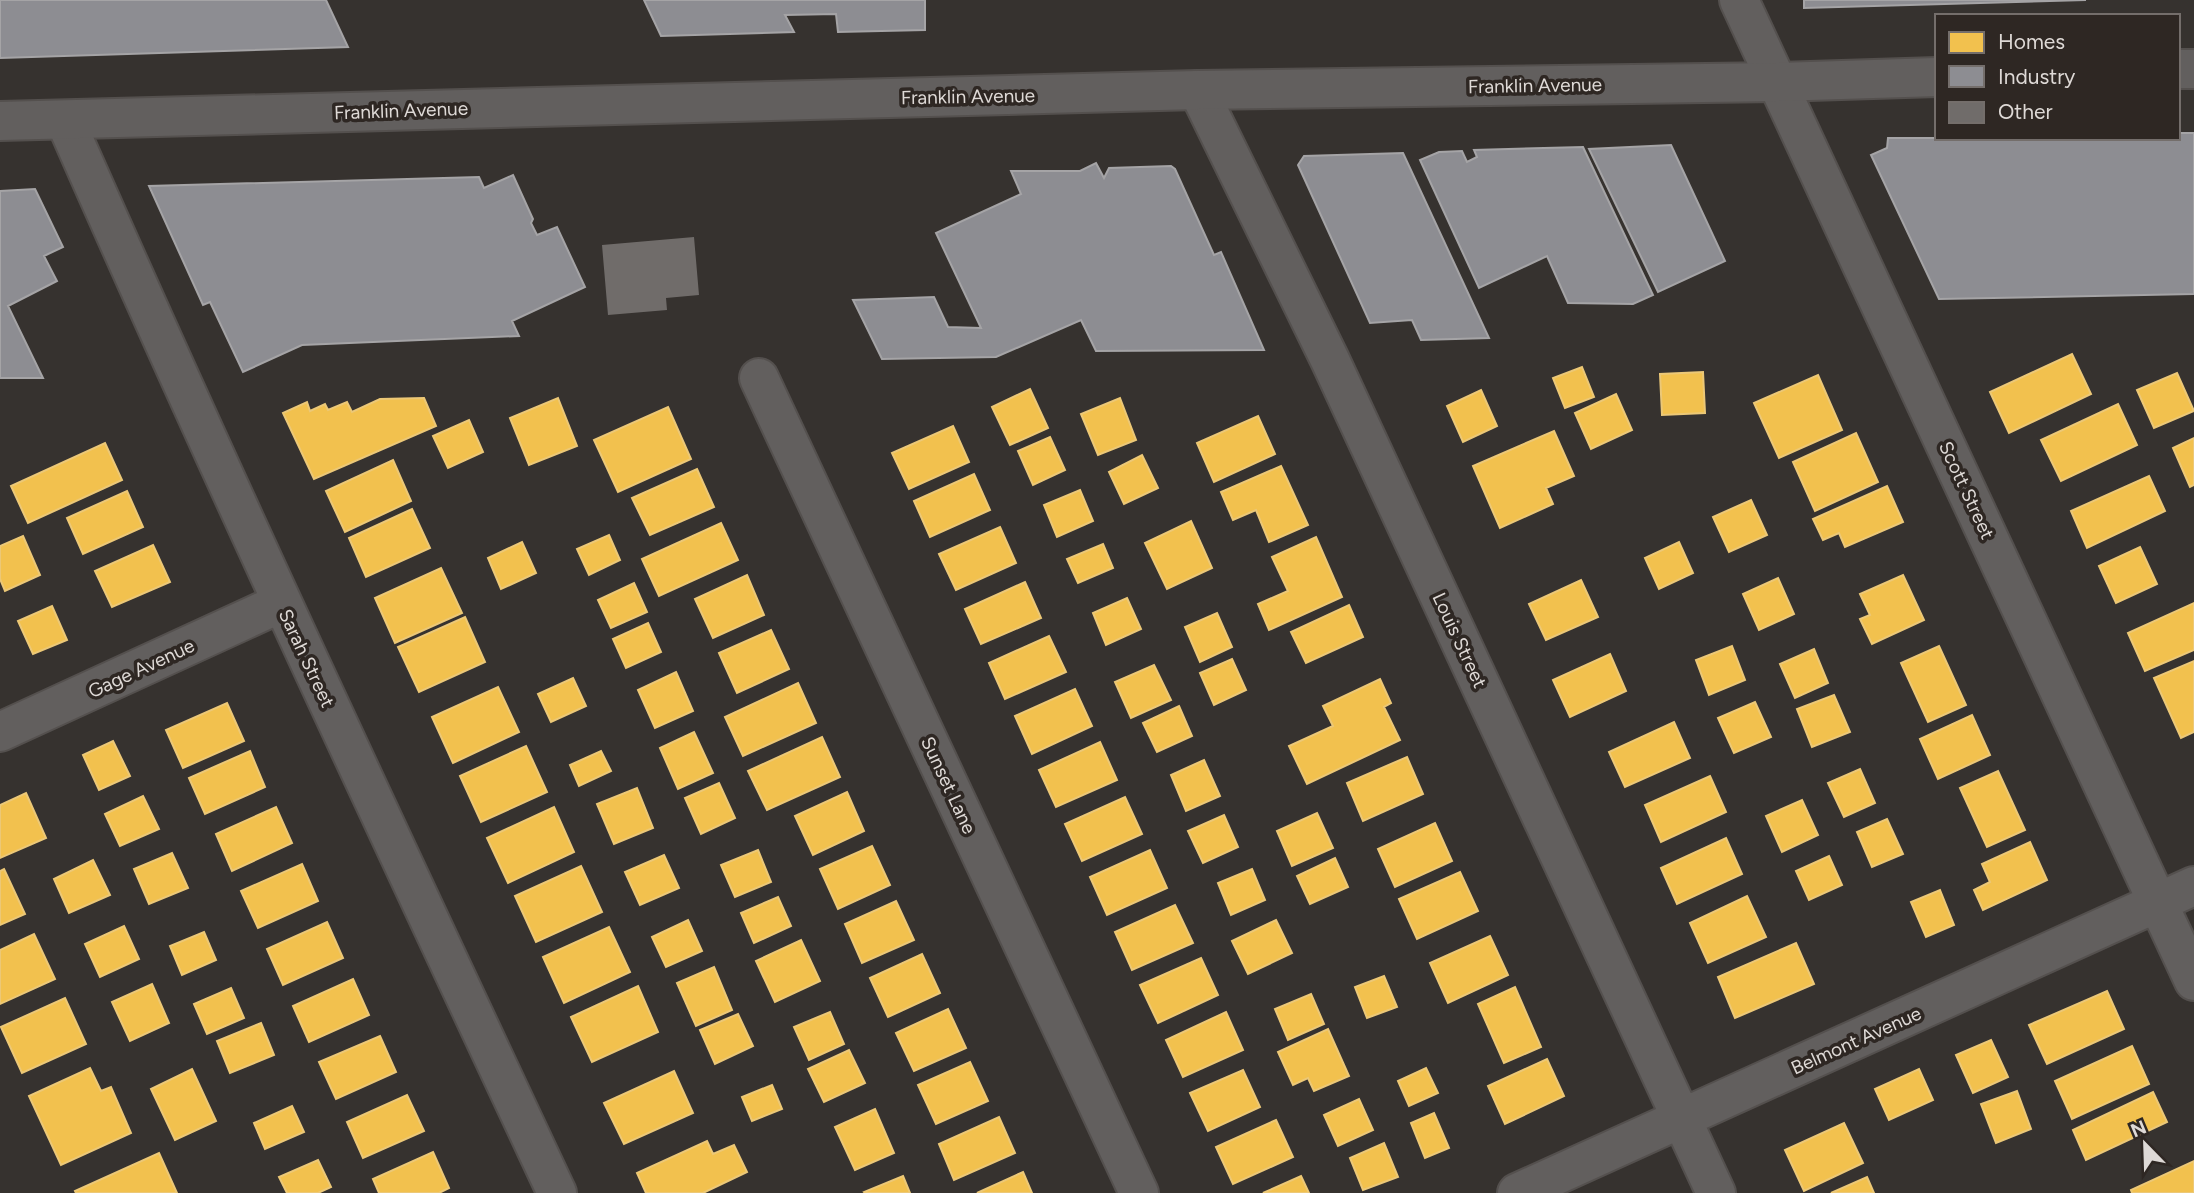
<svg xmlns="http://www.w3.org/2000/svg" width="2194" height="1193" font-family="Figtree,sans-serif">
	<rect width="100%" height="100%" fill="#36322f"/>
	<path fill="#f2c14e" stroke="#ecc877" stroke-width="2" d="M2072,354l19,40 -82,39 -19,-41z
		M1582,367l12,30 -29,11 -12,-30z
		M1703,372l2,41 -43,2 -2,-41z
		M2177,373l17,38 -40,17 -17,-38z
		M1818,375l24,55 -63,28 -25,-55z
		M1030,389l18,39 -38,17 -18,-38z
		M1481,390l16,36 -34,16 -16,-36z
		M1616,394l16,36 -41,19 -16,-36z
		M424,398l12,28 -122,53 -31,-66 24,-11 3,9 15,-7 3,6 19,-8 5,10 28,-13z
		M558,398l19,48 -48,19 -19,-47z
		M1120,398l16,42 -38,15 -17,-41z
		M2118,404l19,41 -76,36 -20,-41z
		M668,407l23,52 -73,33 -24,-52z
		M1258,416l17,38 -61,28 -17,-39z
		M469,420l14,32 -35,16 -15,-32z
		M953,426l16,36 -60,27 -17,-36z
		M1554,431l20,45 -28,12 7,16 -53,24 -27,-62z
		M1856,433l22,49 -63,29 -22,-49z
		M1050,437l15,33 -32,15 -15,-34z
		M2194,438v47l-4,2 -17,-39z
		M105,443l17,37 -94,43 -17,-37z
		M1142,455l16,33 -34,16 -15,-32z
		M393,460l18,41 -66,31 -19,-41z
		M1281,466l27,59 -39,17 -13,-32 -23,10 -12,-28z
		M697,469l17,38 -64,28 -18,-37z
		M974,474l16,36 -60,27 -16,-36z
		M2149,476l16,35 -78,37 -16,-37z
		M1887,486l16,36 -58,25 -6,-14 -16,7 -10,-21z
		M1080,490l13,31 -36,16 -13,-32z
		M127,491l16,36 -60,27 -16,-36z
		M1751,500l16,35 -38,17 -16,-35z
		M412,509l18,39 -64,29 -17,-39z
		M1191,521l21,47 -45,21 -22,-46z
		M721,523l17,37 -79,36 -17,-37z
		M1000,527l16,36 -60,27 -17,-36z
		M609,535l11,25 -31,15 -12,-26z
		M23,536l17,39 -35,16 -5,-12v-33z
		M1316,537l26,60 -73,33 -11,-26 30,-13 -16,-34z
		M522,542l14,31 -35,16 -13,-31z
		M1679,542l14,31 -34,16 -14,-31z
		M1103,544l10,24 -35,15 -11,-24z
		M153,545l17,37 -58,25 -17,-36z
		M2140,547l17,37 -41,19 -17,-37z
		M441,568l21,45 -67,30 -20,-45z
		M747,575l17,40 -51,23 -18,-39z
		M1903,575l21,45 -52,24 -12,-25 10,-4 -10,-21z
		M1778,578l16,36 -35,16 -16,-36z
		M1581,580l17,37 -52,23 -17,-36z
		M1025,582l16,36 -60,26 -16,-35z
		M634,583l13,29 -36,16 -13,-28z
		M1127,598l14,31 -35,16 -13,-32z
		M2194,603v47l-49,21 -17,-38z
		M1349,605l14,32 -57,26 -15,-31z
		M52,606l15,34 -34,14 -15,-33z
		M1217,613l15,34 -32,15 -15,-35z
		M465,617l20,45 -66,30 -21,-45z
		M648,623l13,29 -35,16 -13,-29z
		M771,630l18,39 -52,24 -18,-40z
		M1049,636l17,36 -61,27 -16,-36z
		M1732,646l13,34 -36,15 -13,-35z
		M1939,646l27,59 -38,17 -27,-59z
		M1814,649l14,34 -33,15 -15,-34z
		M1610,654l16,37 -56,26 -17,-37z
		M1232,659l14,31 -32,15 -14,-32z
		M2194,661v71l-13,6 -27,-60z
		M1154,665l17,35 -40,18 -16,-36z
		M676,672l17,39 -38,17 -17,-38z
		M573,678l13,28 -35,16 -13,-28z
		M1380,679l11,24 -7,4 16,33 -93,44 -18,-38 44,-20 -10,-20z
		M798,683l18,40 -73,33 -18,-39z
		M498,687l21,45 -66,31 -21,-46z
		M1075,689l17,37 -60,28 -17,-38z
		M1834,695l16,37 -38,15 -15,-38z
		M1755,702l16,35 -37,16 -16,-35z
		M227,703l17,38 -61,27 -17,-38z
		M1179,706l13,30 -35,16 -14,-29z
		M1972,715l18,40 -52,24 -18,-40z
		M1674,722l16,36 -65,29 -16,-35z
		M694,732l19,41 -35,16 -18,-41z
		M822,737l18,40 -73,33 -19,-39z
		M113,741l17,35 -31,14 -16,-35z
		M1100,742l17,38 -61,27 -17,-37z
		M526,746l21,46 -66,30 -21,-46z
		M250,751l15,36 -60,27 -16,-36z
		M601,751l10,20 -32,15 -9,-21z
		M1407,757l16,37 -60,27 -16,-38z
		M1204,760l16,36 -34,15 -15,-36z
		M1860,769l15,34 -31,14 -16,-34z
		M1998,771l27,59 -38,17 -27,-59z
		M1710,776l16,36 -65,30 -16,-37z
		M719,783l16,35 -34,16 -16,-36z
		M637,788l16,40 -39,16 -17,-40z
		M847,792l17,39 -51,24 -18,-39z
		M26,793l20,45 -46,20v-53z
		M143,796l16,33 -39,17 -15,-32z
		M1125,797l17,37 -60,27 -17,-37z
		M1802,800l16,35 -36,17 -16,-36z
		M276,807l16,36 -60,28 -16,-37z
		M554,807l20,45 -66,31 -21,-45z
		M1317,813l16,35 -41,18 -15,-35z
		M1224,815l14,32 -35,16 -15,-32z
		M1887,819l16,35 -31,13 -15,-35z
		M1435,823l17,38 -57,26 -17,-38z
		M1726,838l16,36 -65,30 -16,-36z
		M2030,842l17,38 -64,30 -9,-20 16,-8 -8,-18z
		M872,846l18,39 -52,24 -18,-40z
		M758,850l13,32 -36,15 -14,-32z
		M1150,850l17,38 -60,27 -17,-38z
		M172,853l16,35 -39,16 -15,-35z
		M664,855l15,33 -39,17 -15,-33z
		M1829,856l13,29 -33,15 -13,-29z
		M1335,858l13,29 -38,17 -13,-28z
		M93,860l17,35 -41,18 -15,-34z
		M302,864l16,37 -60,27 -17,-37z
		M581,866l21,46 -66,30 -21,-46z
		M4,869l21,45 -25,11v-54z
		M1252,869l13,31 -34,15 -13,-32z
		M1460,872l18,39 -61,28 -18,-40z
		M1940,890l14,35 -28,12 -15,-35z
		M1747,896l19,41 -58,26 -18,-40z
		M778,897l13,29 -37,17 -13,-30z
		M896,901l18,39 -52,23 -17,-39z
		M1175,905l18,38 -61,27 -17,-38z
		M688,920l14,31 -36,16 -14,-30z
		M1276,920l16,33 -44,21 -16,-33z
		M327,922l16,36 -60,27 -16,-36z
		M124,926l15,33 -39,18 -15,-33z
		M609,927l21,45 -66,31 -21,-46z
		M204,932l12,28 -34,15 -12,-29z
		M34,934l21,45 -55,25v-54z
		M1490,936l18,39 -60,28 -18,-40z
		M801,940l19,41 -45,21 -19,-41z
		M1796,943l18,41 -79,34 -17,-41z
		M922,954l18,39 -52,24 -18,-39z
		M1201,958l17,37 -60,28 -18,-38z
		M714,967l18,43 -36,16 -19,-43z
		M1384,976l13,31 -30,11 -12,-31z
		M353,979l16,36 -60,27 -16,-36z
		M152,984l17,39 -39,18 -18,-39z
		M638,986l20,46 -66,30 -21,-45z
		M1515,987l26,60 -37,16 -26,-59z
		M231,988l13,30 -37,16 -13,-30z
		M2107,991l17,38 -77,35 -18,-39z
		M1311,994l13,30 -36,16 -13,-31z
		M65,998l21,46 -64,29 -21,-46z
		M948,1009l18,39 -52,23 -18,-38z
		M830,1012l14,32 -35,16 -15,-33z
		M1226,1012l17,38 -60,27 -17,-37z
		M738,1014l15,32 -38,18 -15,-34z
		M261,1023l13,32 -44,18 -13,-32z
		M1328,1029l21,47 -35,15 -6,-13 -15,7 -15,-33z
		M380,1036l16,36 -60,27 -17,-37z
		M1991,1040l17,37 -35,16 -17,-38z
		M2132,1046l17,38 -77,35 -17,-38z
		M849,1050l16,33 -41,19 -16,-33z
		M1547,1059l17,37 -59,28 -17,-38z
		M970,1062l18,39 -52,23 -18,-39z
		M90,1068l11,23 10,-4 20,46 -70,32 -32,-69z
		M1426,1068l12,25 -29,13 -11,-25z
		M192,1069l24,52 -41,19 -24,-51z
		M1919,1069l14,31 -44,20 -14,-31z
		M1243,1070l17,37 -52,24 -18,-38z
		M674,1071l19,42 -69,31 -20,-41z
		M772,1085l10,24 -30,12 -10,-24z
		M2017,1091l14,38 -35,14 -15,-39z
		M2153,1092l14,30 -81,38 -13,-30z
		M407,1095l17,36 -61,27 -16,-36z
		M1359,1099l14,31 -35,16 -14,-31z
		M292,1106l12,26 -39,17 -11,-26z
		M875,1109l19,44 -39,17 -20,-43z
		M1434,1113l15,35 -24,10 -14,-35z
		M999,1117l16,36 -61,27 -15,-36z
		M1276,1120l17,37 -60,27 -17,-37z
		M1844,1123l19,40 -59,28 -19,-41z
		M707,1141l6,13 21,-9 13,27 -44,21h-57l-9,-20z
		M1384,1143l14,34 -35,13 -13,-32z
		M433,1152l16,36 -10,5h-60l-6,-14z
		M159,1153l18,40h-101l-1,-2z
		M318,1160l13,27 -13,6h-31l-8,-16z
		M2194,1161v32h-62l-1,-3z
		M1023,1172l9,21h-55z
		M903,1176l7,17h-45l-1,-1z
		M1301,1176l8,17h-46z
		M1867,1177l7,16h-43z"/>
	<path fill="#8d8d92" stroke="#a5a4a6" stroke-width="2" d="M0,0h326l22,47 -348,11z
		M644,0h281v30l-87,2 -2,-18 -51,1 9,17 -133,4z
		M1804,0h282l-282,8z
		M2178,133h16v161l-255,5 -68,-144 16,-7 1,-10h290z
		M1671,145l54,116 -67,31 -69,-143z
		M1583,147l70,148 -20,9 -65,-1 -21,-47 -68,32 -59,-128 19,-8 23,-1 5,11 10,-5 -3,-7z
		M1403,153l86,185 -68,2 -9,-20 -42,3 -72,-158 6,-9z
		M1096,163l8,15 5,-10 62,-2 4,3 39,86 7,-3 43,98 -168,1 -15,-31 -85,37 -114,2 -29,-59 81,-3 14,30 33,1 -45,-95 85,-39 -10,-23h69z
		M513,175l20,44 -2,4 6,12 20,-8 28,60 -73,34 7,15 -217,9 -59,27 -33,-70 -7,3 -54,-119 330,-9 5,11z
		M35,189l28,58 -19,9 13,25 -49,25 35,72h-43v-187z"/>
	<path fill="#706c6a" d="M694,237l5,58 -33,3 1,12 -59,5 -6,-70z"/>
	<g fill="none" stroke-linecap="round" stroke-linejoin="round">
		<defs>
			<path id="minor" d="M1739,0l455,981
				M1198,90l132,270 386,833
				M65,120c158,360 325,716 492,1073
				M759,378l380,815
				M0,732l281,-129
				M1517,1193l677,-307"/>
			<path id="secondary" d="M2178,69h16
				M0,121l1198,-31 579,-8 160,-5"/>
		</defs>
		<use href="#minor" stroke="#54504e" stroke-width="42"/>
		<use href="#secondary" stroke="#54504e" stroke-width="42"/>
		<use href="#minor" stroke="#625f5e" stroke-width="38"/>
		<use href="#secondary" stroke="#625f5e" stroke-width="38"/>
	</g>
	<g text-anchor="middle" stroke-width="7" stroke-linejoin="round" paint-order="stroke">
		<g font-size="19" fill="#ded9d6" stroke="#2e2723">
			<text transform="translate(1535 85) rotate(-1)" y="7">Franklin Avenue</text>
			<text transform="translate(968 96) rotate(-1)" y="7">Franklin Avenue</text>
			<text transform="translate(401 110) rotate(-2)" y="7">Franklin Avenue</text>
			<text transform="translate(1967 490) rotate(65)" y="7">Scott Street</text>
			<text transform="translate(1460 640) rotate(65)" y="7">Louis Street</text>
			<text transform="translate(307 658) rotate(65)" y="7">Sarah Street</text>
			<text transform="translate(141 668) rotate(-25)" y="7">Gage Avenue</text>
			<text transform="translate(949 785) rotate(65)" y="7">Sunset Lane</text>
			<text transform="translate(1856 1040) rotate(-24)" y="7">Belmont Avenue</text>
		</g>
	</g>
	<rect x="1935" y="14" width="245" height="126" fill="#2e2723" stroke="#746e6b" stroke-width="2"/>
	<rect x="1949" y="32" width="35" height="21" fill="#f2c14e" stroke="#746e6b" stroke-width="2"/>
	<text x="1998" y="49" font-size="21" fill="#ded9d6">Homes</text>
	<rect x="1949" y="66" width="35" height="21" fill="#8d8d92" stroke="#746e6b" stroke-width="2"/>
	<text x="1998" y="84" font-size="21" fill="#ded9d6">Industry</text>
	<rect x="1949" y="102" width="35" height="21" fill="#706c6a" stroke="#746e6b" stroke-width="2"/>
	<text x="1998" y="119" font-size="21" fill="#ded9d6">Other</text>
	<g transform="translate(2145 1144) rotate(337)" stroke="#2e2723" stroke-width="5" paint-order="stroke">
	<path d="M0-5L12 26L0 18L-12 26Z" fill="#ded9d6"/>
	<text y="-10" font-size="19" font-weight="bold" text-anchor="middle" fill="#ded9d6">N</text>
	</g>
</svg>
